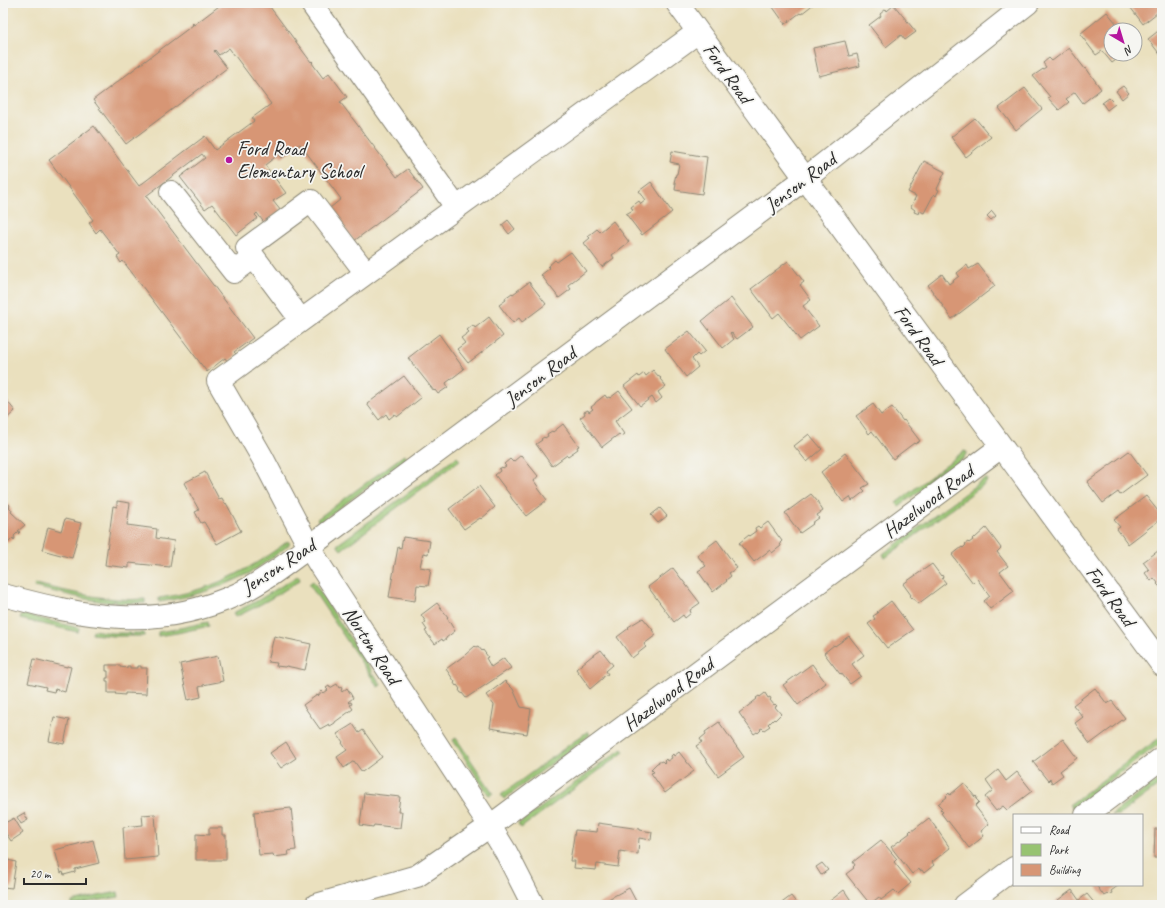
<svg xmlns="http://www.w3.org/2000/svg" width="1165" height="908" font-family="Caveat,sans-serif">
	<rect width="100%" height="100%" fill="#f6f6f2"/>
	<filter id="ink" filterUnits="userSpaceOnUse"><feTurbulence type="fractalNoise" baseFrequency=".025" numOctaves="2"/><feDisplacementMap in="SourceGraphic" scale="8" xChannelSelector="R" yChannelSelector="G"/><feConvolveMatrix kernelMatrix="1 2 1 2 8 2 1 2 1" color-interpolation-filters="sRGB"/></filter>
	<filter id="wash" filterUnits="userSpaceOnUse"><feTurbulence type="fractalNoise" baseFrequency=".012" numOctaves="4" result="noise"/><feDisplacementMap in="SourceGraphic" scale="16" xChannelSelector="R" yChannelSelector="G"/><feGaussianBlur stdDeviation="0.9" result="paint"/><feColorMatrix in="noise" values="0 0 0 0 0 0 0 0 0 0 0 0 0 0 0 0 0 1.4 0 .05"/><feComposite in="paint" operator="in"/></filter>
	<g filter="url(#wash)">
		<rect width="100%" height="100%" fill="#eae0be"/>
		<path fill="#97c371" stroke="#61774e" d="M964,451l3,1 -4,7 -64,47 -3,-3z
			M404,455l3,3 -85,63 -3,1 -2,-3z
			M457,457l3,3 -119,90 -4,-5z
			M984,479h3l-1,4 -101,75 -2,-4z
			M288,541l2,3c-13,10 -26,20 -40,29 -29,15 -59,24 -91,29v-4c51,-7 88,-26 129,-57z
			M299,576l1,4c-21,14 -42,27 -65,37l-2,-4 24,-12 39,-24z
			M313,581l59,91 -1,2 1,1 2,-1 7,11 -3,2 -69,-103z
			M35,584c36,8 72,18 110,15v4h-30v-2h-2l-1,2 -26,-4 -52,-12z
			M22,614l57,14 -1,4 -58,-13z
			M208,622l1,4 -32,7 -19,3v-4l13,-2z
			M93,630l19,3h18v2h2l1,-2h11v3h-31l-21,-2z
			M588,731l2,4 -86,64 -3,-4z
			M1162,736v6l-90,66 -3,-3z
			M456,738l37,55 -3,2 -2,-1 -35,-54z
			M622,749l2,3 -103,76 -3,-4z
			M1162,777v6l-43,32h-8z
			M118,892l1,5 -30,5 -11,3h-6v-3l21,-5z"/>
		<g id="blocks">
			<path fill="#d79675" d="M223,3h44l44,59 1,-1 1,1 -1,1 11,15 6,-5 18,24 -7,5 57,75 11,-8 15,20 -69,52 -24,-33 11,-9 -41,-55 -18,14 -3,-4 -14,11 21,28 -13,8 8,10 -16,13 -8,-11 -2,2 3,3 -22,17 -24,-31 -7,5 -25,-32 25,-19 -3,-4 -56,42 107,142 -19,14 3,3 -9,7 -3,-4 -18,14 -84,-111 -2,2 -4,-6 3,-2 -20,-26 -4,4 -7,-10 4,-3 -44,-60 45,-34 45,60 66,-50 10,14 39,-29 -2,-3 19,-14 -42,-56 -10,7 -4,-5 -1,1 13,17 -101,76 -33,-44 100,-75 -1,-1 1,-1 1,2z
				M770,3h45l-14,11 -1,-1 -15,11z
				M1127,3h35v6l-19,15z
				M894,5l22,27 -11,8 -4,-5 -15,12 -17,-22 12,-9 -1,-2 6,-5 1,2z
				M1107,12l15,18h-11v24h13l-12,9 -10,-12 -6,4 -16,-21z
				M1162,28v29l-14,-18z
				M845,41l4,15 8,-2 3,12 -41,10 -6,-28z
				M1069,48l16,21 1,-1 15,21 -18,14 -8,-11 -9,7 3,3 -10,8 -11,-12 2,-1 -17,-21 13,-9 -3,-4 6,-5 3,3z
				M1123,86l6,7 -7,6 -6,-8z
				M1025,88l17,21 -26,21 -17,-22z
				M1109,98l6,6 -8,6 -5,-7z
				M975,118l16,19 -25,20 -15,-20z
				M672,151l35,6 -5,37 -27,-4 1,-7h-2l2,-9h1l2,-10 -9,-2z
				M924,161l21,11 -8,17 2,1 -3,6 -2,-2 -10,19 -4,-2 -1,3 -5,-2 1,-2 -4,-3 5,-11 -8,-4z
				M651,182l21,30 -30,23 -16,-21 7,-4 -2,-3 8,-6 2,3 5,-4 -7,-9z
				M992,211l4,5 -5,4 -4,-4z
				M508,220l7,9 -6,5 -7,-9z
				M613,221l16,21 -17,13 2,3 -12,9 -18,-24 6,-5 -2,-2 9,-7 3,3z
				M571,252l15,19 -18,14 3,4 -12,9 -18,-23 9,-7 -2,-2 7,-6 2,2z
				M788,261l16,21 -4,3 11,15 -8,6 16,20 -19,14 -21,-27 -6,5 -22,-29z
				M978,264l17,22 -43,33 -24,-34 14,-11 7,10 10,-8 -2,-3 10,-8 2,4z
				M529,282l17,22 -24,18 -3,-4 -6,5 -14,-18 7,-5 -1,-2 7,-5 1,1z
				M731,298l22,29 -16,12 -6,-7 -1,1 4,6 -11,9 -21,-27z
				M489,317l14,19 -35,27 -11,-14 8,-6 -4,-5 8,-6 -2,-2 6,-5 2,3z
				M689,331l16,20 -6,5 -2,-2 -5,5 6,8 -12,10 -21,-28z
				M439,334l25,35 -18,14 2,4 -10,7 -3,-4 -1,1 -26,-33z
				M653,370l6,7h1l1,1 -1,1 6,7 -8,6 4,6 -6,5 -4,-6 -12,9 -16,-20 14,-11 1,2 5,-4 2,3z
				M404,376l17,22 -24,19 -2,-3 -6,5 -3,-5 -7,6 -12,-16z
				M619,391l13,17 -17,13 9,13 -3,2 -2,-2 -17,13 -22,-29 5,-4 -1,-2 4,-2 1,2 4,-3 -2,-2 4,-3v-1l10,-8 2,3 2,-1 1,1z
				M3,393l2,3 -1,1 11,14 -12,11z
				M873,404l8,11 11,-8 11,14 1,-1 16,21 -5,3 -1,-1 -21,16 -21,-28 -3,3 -13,-18z
				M563,424l16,22 -2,1 1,2 -10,7 -1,-1 -15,11 -16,-22 6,-4 -1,-1 3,-2 1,1 3,-2 -1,-2 5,-3 1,1z
				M809,434l13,15 -15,13 -13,-16z
				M1129,451l18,24 -27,20 -2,-3 -15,11 -16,-21z
				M845,453l24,31 -7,4 3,3 -13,10 -2,-4 -7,5 -22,-30z
				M521,455l17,21 -4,5 5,7h-1l9,12 -21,16 -14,-17 -2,-4 -15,-20 5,-4 -1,-2 3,-2 1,1 3,-2 -2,-2 6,-5 3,3z
				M205,472l14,27 3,-1 3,6 1,-1 15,28 -24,13 -13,-22 -3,1 -6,-11 4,-2 -15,-27z
				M479,486l16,21 -14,12 -1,-1 -16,11 -15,-20z
				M811,494l7,8v1l5,8 -6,4 2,3 -7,5 1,1 -13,9 -15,-20z
				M1146,496l16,20v2l-34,26 -11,-15 3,-2 -6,-7z
				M117,501l13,2 -3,22 30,4 -1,9 18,3 -4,26 -41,-4v5l-24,-3 8,-59 4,1z
				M3,502l4,3 2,-1 1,2 -1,1 3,3 -1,2 14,13 -7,6 2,1 -2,2 -1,-1 -3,3 1,2 -1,2 -1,-2 -5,5 -4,-4 -1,2z
				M660,508l7,8 -9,7 -7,-8z
				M65,519l16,4 -9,35 -30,-8 6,-23 13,4z
				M768,522l14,19 -2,2 1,3 -9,7 -2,-3 -16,12 -15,-19 10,-8v1l7,-5 -1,-3 3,-2 2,2z
				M986,528l15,20 -4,4 11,14 -8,6 14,19 -24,18 -6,-8 6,-5 -13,-17 -4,4 -21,-28 10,-8 1,1 3,-3 -1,-1 3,-2 1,1 4,-3 -1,-1 2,-2 1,1z
				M403,537l27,4 -2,13 -5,-1 -3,14 11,2 -3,17 -11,-1 -2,16 -26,-4 9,-50 3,1z
				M717,540l20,28 -8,5 2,3 -5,4 1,1 -14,11 -15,-21 8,-5 -9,-11z
				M1162,548v41l-5,-5 1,-1 -4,-5 -3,3 -6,-8 4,-3 -6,-8z
				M932,564l9,12 1,-1 1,2 -1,1 4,5 -28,21 -6,-7 -1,1 -1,-2 1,-1 -8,-11z
				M673,568l27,35 -10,7 1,3 -6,5 -2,-3 -9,7 -26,-35z
				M891,601l22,29 -26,18 -19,-24 7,-5 -2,-3 5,-3 -1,-1z
				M437,603l11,14 -1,1 8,13 -9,7v1l-3,2 -1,-2 -7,5 -10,-13 2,-1 -4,-6 3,-2 -5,-7z
				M643,618l10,12h-1l4,5 -12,9 2,3 -14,11 -15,-21 12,-9 -1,-1z
				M274,636l37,8 -6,26 -19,-4 -1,1 -9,-1 1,-3 -9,-1z
				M849,636l15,19 -12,9 9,12 -11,8 -9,-11 -1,1 -16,-21 10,-8 1,1z
				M475,646l1,1 2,-1 4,5 1,-1 5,7 -2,1 5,9 13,-9 7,10 -45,30 -4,-5h-1l-2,-3 1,-1 -3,-4 -1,1 -2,-3 1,-1 -9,-13 19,-14z
				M601,650l12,15 -7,6 2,3 -5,3v1l-13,11 -4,-5h1l-11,-15 17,-14h1z
				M218,656l5,25 -20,4v1l-4,1 2,10 -13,3 -8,-36z
				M34,659l33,8v-1l4,1 -6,25 -10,-3 -1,3 -9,-2 1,-3 -18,-4z
				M812,664l14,19 -28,22 -15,-20z
				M106,665h14v2l7,1v-2h3v2h8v-2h3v2h6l-1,26 -21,-1v2l-10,-1 1,-1h-8v-12h-2v-3h2v-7h-2z
				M505,681l8,8 8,18 10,2 -4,25 -37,-6 4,-23 -8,-10z
				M337,684l2,4 2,-1 1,2 -1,1 1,2 5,-4 6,10 -5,4 1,1 2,-1 1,2 -2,1 3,4 -18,13v1l-5,3 -1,-2 -9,5 -17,-24 14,-10 1,1 4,-5 2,2 4,-3 -2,-2 3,-2 1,2z
				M1095,688l12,16 5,-3 13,17 -35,26 -15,-21 8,-6 -10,-12z
				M765,693l3,5 2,-1 1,2 -1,1 4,5 1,-1 2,2 -2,1 6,7 -6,6 -1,-1 -4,4v-1l-2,2 2,2 -6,4 -2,-2 -2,1 1,1 -3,3 -1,-1 -3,2 -15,-21 18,-14 -1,-1 3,-2 1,1z
				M54,717l15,3 -5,24 -15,-3z
				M719,722l25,35 -26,19 -22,-30 6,-4 -2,-3 6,-5 -1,-2z
				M353,724l6,9 4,-3 19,27 -20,15 -8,-11 -10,7 -7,-11 10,-7 -5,-7 1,-1 -6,-8z
				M1063,739l14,19 -17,13 3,4 -11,8 -2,-4 -2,2 -15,-19z
				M286,742l10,16 -15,10 -11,-15z
				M679,752l15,19 -29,22 -14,-20 3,-1 -3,-3 6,-6 5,-2 2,2 1,-1 -1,-1 2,-2 1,2 5,-3 -1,-2 2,-2 1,2z
				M998,770l8,11 11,-9 15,19 -25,19 -4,-4 -7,5 -11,-14 8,-7 -7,-10z
				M964,783l11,14 1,-1 1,1 -1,2 3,3 -4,4 14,18 -8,7 3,5 -15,12 -21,-27h-1l-6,-8 2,-1 -3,-3 2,-1 -4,-4 9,-7 -1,-1 3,-3 1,2z
				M364,793l36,4 -2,15h4l-2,16 -26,-3 -1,2 -13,-2z
				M291,808l5,42 -8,1 1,4 -15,2 -1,-3 -14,1 -5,-43z
				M24,813l4,7 -7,4 -4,-7z
				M155,814l3,43 -33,3 -2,-33 20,-2 -1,-10z
				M14,818l9,15 -12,8 -8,-12v-5z
				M929,818l21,30 -18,14 2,3 -10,8 -2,-3 -2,1 -1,-2 -7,5 -21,-27 19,-14 -1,-1 2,-2 1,1z
				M598,823l42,6v1l12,2 -1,8 -12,-2 -1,16 -18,-3 -2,16 -21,-3 -1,6 -22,-2 1,-7h-5l5,-31 22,2z
				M209,828h13v7h4v25h-30v-26l13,1z
				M1155,829h7v29h-8z
				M93,840l6,23 -24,6v3l-11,3 -1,-3 -2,1 -6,-23z
				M881,840l16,19 -3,3 17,21 -13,11 -4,-4 -13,10 -2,-3 -9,7 -24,-30 8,-6 -1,-1 2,-2 -2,-3z
				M4,859l12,3 -4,26 -9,-1v-27z
				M822,863l6,7 -7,5 -5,-8z
				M1096,885h23l-8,6 1,2 -4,2 -1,-1 -3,2z
				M629,888l9,17h-41z
				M844,890l10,15h-35l5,-4 2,3z
				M1072,890l7,10 8,-6 9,11h-45z
				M791,896l7,9h-19z"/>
		</g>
	</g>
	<g filter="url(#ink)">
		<use href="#blocks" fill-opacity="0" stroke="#8a8674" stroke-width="1"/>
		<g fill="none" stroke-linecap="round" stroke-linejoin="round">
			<defs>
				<path id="minor" d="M311,3l145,204
					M677,3l226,309 259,353
					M171,192l63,80 20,-15
					M301,320l-54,-72 64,-47 55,72
					M3,595c83,22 153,37 235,-1 25,-12 48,-30 71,-47l497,-369 222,-175
					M1086,815l76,-57
					M316,905l101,-29 73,-50 511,-379
					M533,905l-27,-53 -16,-26 -169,-259 -12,-20 -47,-90 -44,-76 480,-349
					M965,905l49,-37"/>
			</defs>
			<use href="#minor" stroke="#8a8674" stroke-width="24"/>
			<use href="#minor" stroke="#fff" stroke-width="22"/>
		</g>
	</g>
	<circle fill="#b5179e" stroke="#f6f6f2" stroke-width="1.5" cx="229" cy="160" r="4"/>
	<g text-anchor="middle" stroke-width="3.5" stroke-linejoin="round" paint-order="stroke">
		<g font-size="20" fill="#2b2b2b" stroke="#f6f6f2">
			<text transform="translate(728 73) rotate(54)" y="7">Ford Road</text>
			<text transform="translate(800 182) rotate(-37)" y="7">Jenson Road</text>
			<text transform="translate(919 335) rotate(54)" y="7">Ford Road</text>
			<text transform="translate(540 376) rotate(-37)" y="7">Jenson Road</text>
			<text transform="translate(928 501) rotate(-37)" y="7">Hazelwood Road</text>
			<text transform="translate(278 566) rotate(-33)" y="7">Jenson Road</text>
			<text transform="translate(1111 596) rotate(54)" y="7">Ford Road</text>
			<text transform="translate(372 645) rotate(57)" y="7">Norton Road</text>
			<text transform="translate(668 694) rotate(-37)" y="7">Hazelwood Road</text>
		</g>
		<g font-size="20" fill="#2b2b2b" stroke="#f6f6f2" text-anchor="start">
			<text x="237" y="155">Ford Road<tspan x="237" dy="23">Elementary School</tspan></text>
		</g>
	</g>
	<rect width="1165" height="908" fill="none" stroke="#f6f6f2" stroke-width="16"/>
	<rect x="1013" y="814" width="130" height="72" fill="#f6f6f2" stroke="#a5a5a2"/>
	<rect x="1021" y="827" width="20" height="6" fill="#ffffff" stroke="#a5a5a2"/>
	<text x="1049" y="834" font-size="12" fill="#2b2b2b">Road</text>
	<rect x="1021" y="844" width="20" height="12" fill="#97c371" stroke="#a5a5a2"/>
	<text x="1049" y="854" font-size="12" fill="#2b2b2b">Park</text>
	<rect x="1021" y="864" width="20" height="12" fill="#d79675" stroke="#a5a5a2"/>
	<text x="1049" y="874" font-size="12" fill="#2b2b2b">Building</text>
	<g transform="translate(1123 42) rotate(142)"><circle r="19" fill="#f6f6f2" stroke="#a5a5a2"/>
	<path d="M0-3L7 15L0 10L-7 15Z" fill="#b5179e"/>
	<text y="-6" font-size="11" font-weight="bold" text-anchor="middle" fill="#2b2b2b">N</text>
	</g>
	<path d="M24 878v6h62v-6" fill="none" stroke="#2b2b2b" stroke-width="2"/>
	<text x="30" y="878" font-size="12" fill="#2b2b2b" stroke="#f6f6f2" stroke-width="3" paint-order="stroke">20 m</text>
</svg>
